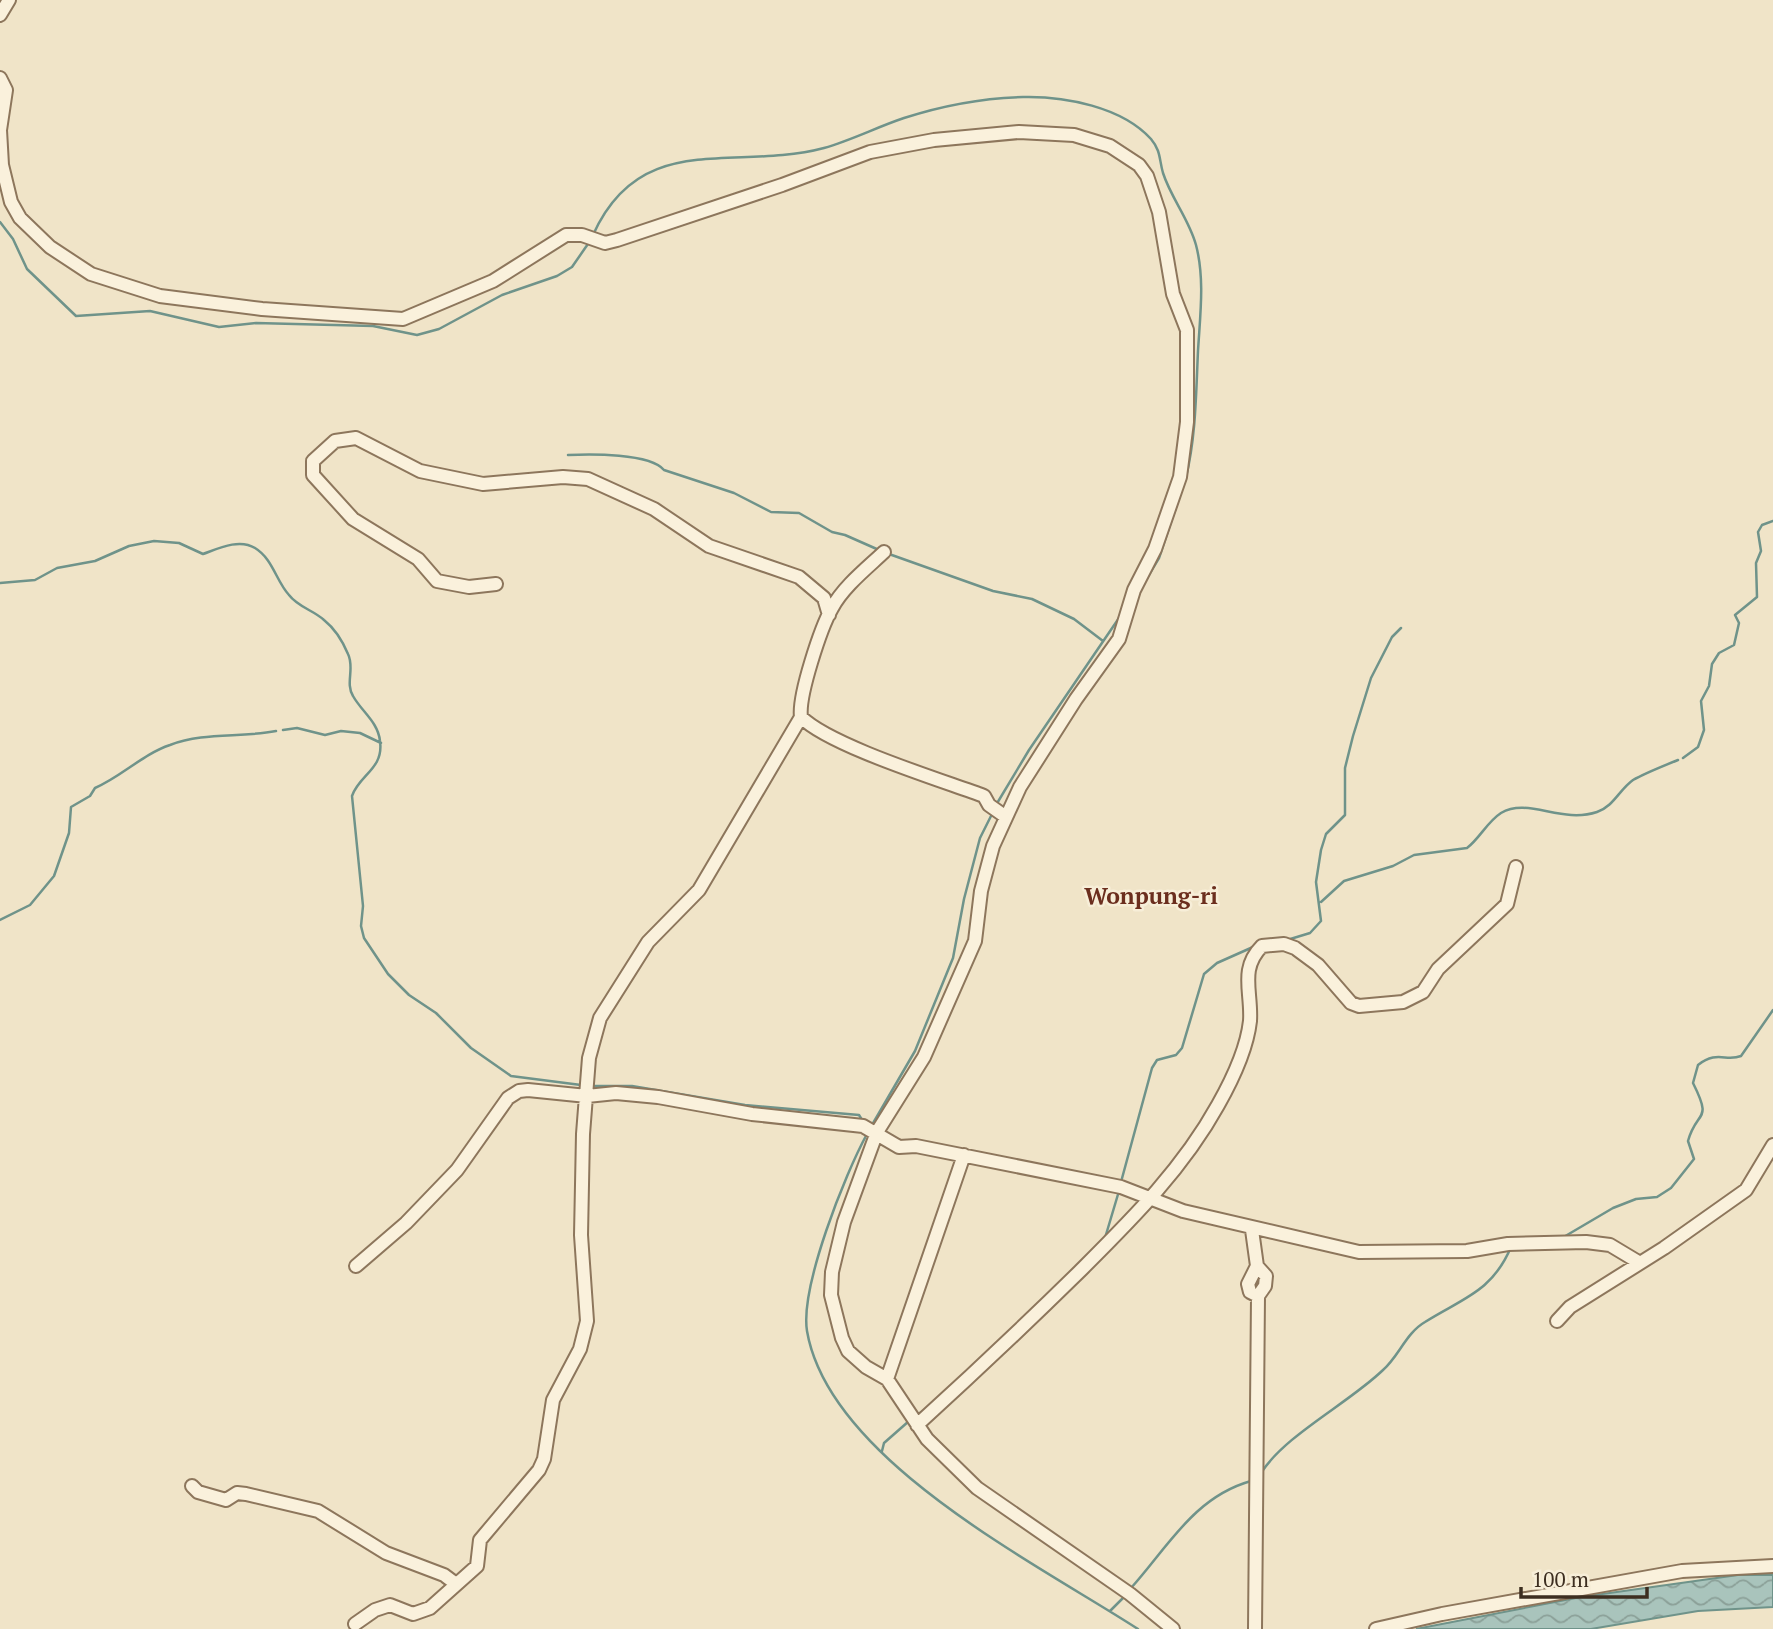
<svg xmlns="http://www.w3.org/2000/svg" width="1773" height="1629" font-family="'PT Serif',serif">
	<defs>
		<pattern id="water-waves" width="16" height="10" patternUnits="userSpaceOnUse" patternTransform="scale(1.75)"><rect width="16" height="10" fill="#a9c4bc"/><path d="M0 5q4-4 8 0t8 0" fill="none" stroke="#8ba098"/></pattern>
	</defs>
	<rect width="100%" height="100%" fill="#f0e4c8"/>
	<path fill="url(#water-waves)" stroke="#6f938a" stroke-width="2" d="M1738,1575h35v32l-75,4 -107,18h-175l165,-32z"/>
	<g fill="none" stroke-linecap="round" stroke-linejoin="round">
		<path stroke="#6f938a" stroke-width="2.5" d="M0,222l13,17 14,30 49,47 74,-5 69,16 37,-4 117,3 44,9 22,-6 63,-34 55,-19 15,-9 18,-26
			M593,235c48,-107 142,-63 231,-87 28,-8 53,-21 80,-30 37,-12 80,-20 119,-21 42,-1 99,10 128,42 10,12 8,20 12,34 8,25 26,46 33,72 9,34 4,71 2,106 -2,42 -2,85 -12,126
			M568,455c22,-1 82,-2 96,15l70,23 37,19 28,1 33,19 13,3 34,15
			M889,554l104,37 39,8 42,20 29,22
			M1147,578l12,-20 25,-75
			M0,583l35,-3 22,-12 38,-7 34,-15 25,-5 25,2 24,11c14,-5 36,-16 52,-6 18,11 21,33 34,47 9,12 24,15 35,25 10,8 19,22 24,34 7,14 -3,29 5,42 9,16 25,26 27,45 4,28 -21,34 -28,55l11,110 -2,20 3,12 24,36 21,21 27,18 35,35 40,28 70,9
			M283,730l14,-2 28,7 16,-4 19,2 21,10
			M1683,758l15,-11 6,-17 -3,-29 8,-15 3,-22 7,-11 15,-8 5,-22 -4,-8 22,-18 -1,-34 5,-12 -3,-19 4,-7 11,-4
			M996,805l33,-55 90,-132
			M1321,902l23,-21 49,-15 21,-11 53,-7c13,-10 20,-26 34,-35 27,-16 60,11 96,-1 17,-6 22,-22 36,-32 7,-4 35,-16 45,-20
			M0,920l30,-15 24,-29 15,-43 2,-26 19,-11 5,-8c26,-11 48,-34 75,-43 34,-13 70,-7 106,-14
			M1287,940l23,-7 11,-12 -5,-39 5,-32 5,-16 19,-19v-47l8,-32 18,-58 21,-41 9,-9
			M591,1086h41l113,19 114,10 5,8
			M872,1125l43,-74 38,-93 11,-59 16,-61 12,-24
			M867,1134c-22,40 -67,153 -60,197 22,129 229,232 331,298
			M1121,1182l31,-114 5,-8 19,-5 6,-7 22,-74 13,-11 36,-16
			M1105,1238l14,-47
			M1524,1238h14
			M1562,1238l51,-30 23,-9 21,-2 14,-9 23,-29 -6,-18c9,-32 25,-18 5,-58l5,-18c19,-15 28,-3 43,-9l32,-46
			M917,1415l12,-8
			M882,1451l2,-8 25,-22
			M1261,1473c24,-38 88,-70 122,-103 16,-14 23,-37 42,-48 38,-24 67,-30 86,-75
			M1131,1588c37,-41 63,-91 120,-107
			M1110,1611l14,-14"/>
		<defs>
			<path id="minor" d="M0,15l9,-15
				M0,78l6,12 -6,40 2,35 9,37 9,16 30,29 41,27 69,22 102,13 141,10 90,-38 73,-46h16l23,8 12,-3 165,-55 88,-33 64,-12 85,-8 55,3 36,11 29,19 8,11 12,36 14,82 14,36v92l-7,55 -25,72 -21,41 -15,49 -43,60 -56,88 -27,59 -12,45 -6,50 -51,116 -47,75 -33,90 -12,50 -1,23 11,43 6,13 18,16 21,12 40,60 50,49 153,106 43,35
				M884,552c-17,16 -41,35 -52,56 -11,19 -34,88 -31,109 29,29 140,63 183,79l5,9 17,12
				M496,584l-27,3 -32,-6 -19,-22 -65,-40 -40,-44v-14l22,-20 21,-3 64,33 63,13 80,-7 25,2 66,30 55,37 90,31 25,21 5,17
				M1252,1230l5,36
				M356,1266l50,-43 51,-53 51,-72 11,-7 9,-1 59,6 29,-3 42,4 94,17 111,12 36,21 17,-1 205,41 62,24 176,41 108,-1 41,-7 78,-2 24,3 30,18
				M1557,1321l13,-14 94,-59 82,-58 27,-45
				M887,1379l77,-224
				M917,1425c55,-50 109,-101 162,-153 52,-52 103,-102 139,-167 13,-23 29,-57 32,-84 2,-29 -11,-52 12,-75l22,-2 11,4 23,17 33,38 8,3 44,-4 20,-10 15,-23 69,-65 9,-37
				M192,1486l6,6 28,8 11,-7 9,1 72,17 68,42 58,22 12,9
				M355,1624l20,-14 15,-5 23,9 17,-6 47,-42 3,-26 59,-70 5,-11 9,-59 27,-51 7,-28 -6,-86 2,-101 6,-76 11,-40 48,-76 51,-52 102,-173
				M1255,1629l3,-333 7,-10 1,-10 -9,-10 -9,18 2,8 8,4
				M1376,1629l66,-15 240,-43 91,-5"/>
		</defs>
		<use href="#minor" stroke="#8d765c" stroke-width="16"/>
		<use href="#minor" stroke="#faf1dc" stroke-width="12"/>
	</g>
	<g text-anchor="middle" stroke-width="5" stroke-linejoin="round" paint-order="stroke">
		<g font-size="23" font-weight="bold" fill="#6b2e1e" stroke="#f7eed8">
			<text x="1151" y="904">Wonpung-ri</text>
		</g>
	</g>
	<path d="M1521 1587v10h126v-10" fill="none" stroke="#3d2e20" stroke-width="3.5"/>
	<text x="1532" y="1587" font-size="21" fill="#3d2e20" stroke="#f7eed8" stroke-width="5" paint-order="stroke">100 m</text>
</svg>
